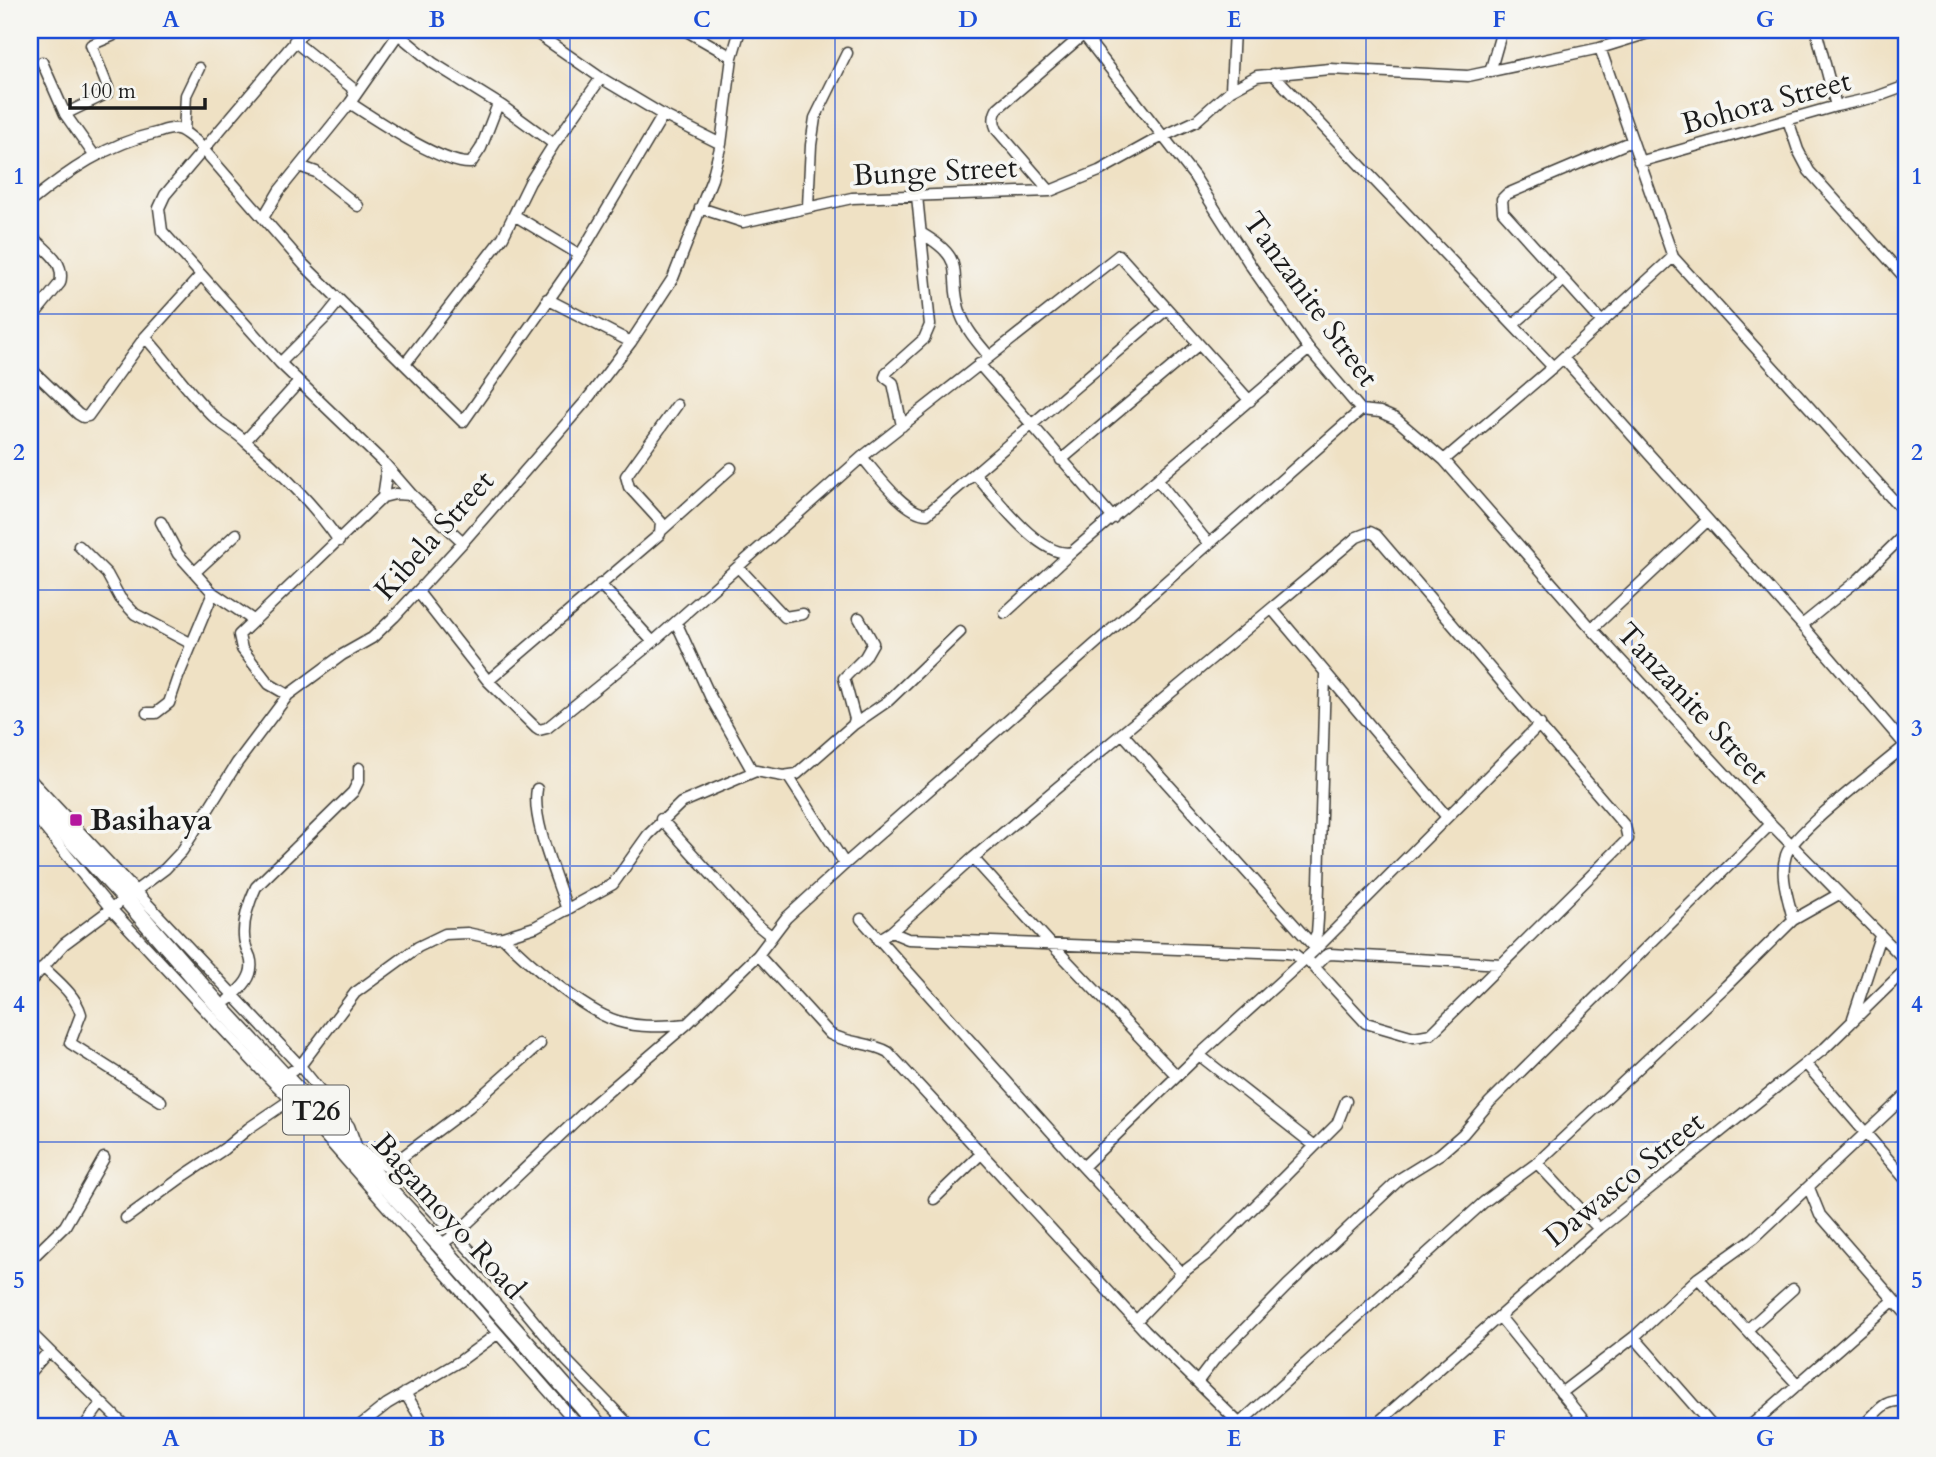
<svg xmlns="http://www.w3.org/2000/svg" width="1936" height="1457" font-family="Cardo,serif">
	<rect width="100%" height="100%" fill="#f6f6f2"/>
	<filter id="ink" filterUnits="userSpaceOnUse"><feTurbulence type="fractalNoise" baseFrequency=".0143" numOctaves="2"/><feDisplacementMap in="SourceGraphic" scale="14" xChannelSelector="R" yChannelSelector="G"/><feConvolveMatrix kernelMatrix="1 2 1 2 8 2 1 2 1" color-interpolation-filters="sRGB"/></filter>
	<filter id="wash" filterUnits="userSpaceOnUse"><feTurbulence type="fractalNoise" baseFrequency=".00686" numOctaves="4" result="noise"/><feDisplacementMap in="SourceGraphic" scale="28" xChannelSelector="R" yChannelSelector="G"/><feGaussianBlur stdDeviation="1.57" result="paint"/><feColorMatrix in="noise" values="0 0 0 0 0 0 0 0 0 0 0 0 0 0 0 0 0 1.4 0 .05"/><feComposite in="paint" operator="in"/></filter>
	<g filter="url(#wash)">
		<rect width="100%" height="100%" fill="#efe1c4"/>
	</g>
	<g filter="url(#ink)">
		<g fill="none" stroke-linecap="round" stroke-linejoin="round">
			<defs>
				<path id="minor" d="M305,30l-140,165 -6,13 3,23 118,132 105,101 27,31 51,47
					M532,30l69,48 62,37 58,29
					M685,30l47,27
					M1080,30l114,146 57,90 58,83 52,61 19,2 16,7 48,41 148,169 179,195 135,137
					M1816,30l20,76
					M398,34l35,29 69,43 52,38
					M294,41l57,46 3,7
					M1600,48l73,209 233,257
					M42,62l23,52 29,41
					M1490,72l12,-42
					M1273,74l280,293
					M1231,90l3,-60
					M350,103c26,17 93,62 121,60l10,-15 17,-44
					M65,114l43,-21v-5l-17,-43 21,-9
					M1788,120l10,30 11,21 97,108
					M184,132l2,-37 13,-27
					M1639,162l197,-56 40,-9 30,-11
					M299,166l17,6 42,34
					M1050,191l-53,-61c-4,-8 -4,-14 1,-22l86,-74
					M30,202c38,-31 77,-58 126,-69 7,-2 15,-5 21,-4 7,1 13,8 19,12l108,124 159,157 117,-167 83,-140
					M808,206l3,-61 4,-27 32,-65
					M700,208l43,14 109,-24 198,-7 49,-20 56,-31 41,-19 35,-31 26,-14 73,-7 138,7 132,-28 58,-18
					M514,215l66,40
					M263,218l16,-27 71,-88 51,-73
					M921,233c50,29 25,39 40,82 6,16 18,29 28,41
					M30,235c14,14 36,26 30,48l-30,37
					M547,299l84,43
					M1602,322l-99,-110 -1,-13 5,-5 125,-53
					M1513,325l51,-45
					M145,337c25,27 44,57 71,82 10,8 21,14 30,23 34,29 68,62 93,99
					M1563,358l239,267 104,121
					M280,363l46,-46 13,-16
					M405,364l98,-127 27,-55 24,-38 47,-66
					M979,364l134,154
					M30,368l48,46 5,3 5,-1 57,-79 56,-62
					M902,426l-9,-43 -8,-6 2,-5 37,-33 6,-14 -13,-129
					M245,441l54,-59
					M862,457c14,16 43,57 65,57l240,-205
					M1061,460l137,-115
					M1444,460l109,-93 120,-110
					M975,474c19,21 66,86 97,78l237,-203
					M1158,481l51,63
					M383,497l12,-3 17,1
					M161,522l17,32 35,39 40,27
					M662,530l69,-62
					M79,546l28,28 13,24 15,16 57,30
					M738,567l47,50 18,-3
					M195,572l41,-38
					M600,584l53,58
					M418,592l70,89 48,47 3,2 8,-2 106,-86 209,-185 257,-202 131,146
					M1272,609l175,208
					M1005,613l67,-61
					M676,622l34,74 43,76
					M1802,625l57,-46 47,-46
					M1592,629l115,-108
					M488,681l172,-147 1,-12 -32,-35 -3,-11 51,-71
					M288,695l-19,-11 -27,-35 -3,-14 144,-138 3,-20 -1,-13
					M147,713h9l13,-10 9,-26 35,-84
					M853,725l35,-24 72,-69
					M1122,733l194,216
					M788,776l57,88
					M30,779l270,287 49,60 8,22 44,28 117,126 49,59 64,66
					M537,789c-6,31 20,89 30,121
					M30,810l81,99 151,162 48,48 270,308
					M661,819l94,104 16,13
					M973,858l78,86 126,132
					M861,919l222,248 99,106
					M1793,920c-4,-20 -14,-44 -7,-65 8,-24 96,-89 120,-110
					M891,932l17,7 379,14 7,1 9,7
					M503,937c25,26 80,73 114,84 23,7 46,6 70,3
					M878,940l13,-8 82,-74 384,-321 13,-5 6,3 249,291 3,13 -197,195 -17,3 -48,-14 -60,-65
					M1312,943l5,-10 1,-14 7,-244
					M758,955l72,79c19,10 40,8 58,18l257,279 98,96
					M43,967c14,14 32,27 38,47l-11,29 91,58
					M1314,967l11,-11 5,-2 172,10
					M30,982l34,-38 101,-75 17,-18 55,-88 51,-68 54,-40 30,-17 22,-21 69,-75 122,-140 46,-60 42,-64 39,-99 9,-35 11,-87 8,-27
					M228,1000c13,-11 28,-24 22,-43 -3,-7 -6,-13 -6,-21 -1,-17 5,-34 12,-49l97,-95 6,-12v-12
					M1853,1018l27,-82
					M1199,1055l116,91
					M1806,1064l100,116
					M284,1076l16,-10 55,-73 63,-46 27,-13 22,-1 23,5 13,-1 32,-10 78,-43 35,-49 33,-32 75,-32 27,5 14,-2 56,-49 2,-6 -11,-41 21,-21 8,-14 -14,-25
					M1537,1163l62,66
					M1083,1167l116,-112 117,-106 224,-225
					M401,1176l4,-7 -3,-12 67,-50 71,-63
					M1809,1188l11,27 86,99
					M934,1199l48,-46
					M126,1218l59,-43 39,-26 25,-21 47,-32
					M440,1245l16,-11 133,-126 98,-84 71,-69 28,-37 59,-54 516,-454
					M30,1260l35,-34 39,-68
					M1698,1278l100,107
					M1500,1317l89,110
					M1136,1321l46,-48 25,-19 130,-130 9,-23
					M1748,1329l45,-40
					M30,1332l96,95
					M1634,1337l79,90
					M30,1372l19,-21
					M1198,1381l16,-21 73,-74 114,-108 39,-24 23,-20 27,-32 281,-278
					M405,1393l21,34
					M1561,1393l73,-56 64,-59 56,-40 152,-143
					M1240,1423l244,-221 53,-39 189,-177 67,-66 46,-26
					M84,1427l17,-24
					M358,1427l29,-23 73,-43 37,-27
					M1373,1427l226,-198 226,-181 81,-79
					M1749,1427l144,-126
					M1862,1427c15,-14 21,-29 44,-26"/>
				<path id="trunk" d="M30,795l96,104 94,108 220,238 160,182"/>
			</defs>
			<use href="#minor" stroke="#3c3a35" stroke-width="13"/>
			<use href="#trunk" stroke="#3c3a35" stroke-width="19"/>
			<use href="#minor" stroke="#fff" stroke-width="10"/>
			<use href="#trunk" stroke="#fff" stroke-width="16"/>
		</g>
	</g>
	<path fill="none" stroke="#1d4ed8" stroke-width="2" stroke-opacity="0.55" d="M304,30v1397M570,30v1397M835,30v1397M1101,30v1397M1366,30v1397M1632,30v1397M30,314h1876M30,590h1876M30,866h1876M30,1142h1876"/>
	<rect fill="#b5179e" stroke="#f6f6f2" stroke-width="2.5" x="69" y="813" width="14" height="14" rx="3.5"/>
	<g text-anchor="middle" stroke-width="7" stroke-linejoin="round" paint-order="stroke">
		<rect fill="#f6f6f2" stroke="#5d5d5c" stroke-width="2" x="283" y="1085.5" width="66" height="49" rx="5"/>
		<g font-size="28" font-weight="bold" fill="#1c1c1c">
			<text x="316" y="1120">T26</text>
		</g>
		<g font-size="30" fill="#1c1c1c" stroke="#f6f6f2">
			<text transform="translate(1766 102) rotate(-15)" y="10">Bohora Street</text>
			<text transform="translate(935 171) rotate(-3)" y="10">Bunge Street</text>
			<text transform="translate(1311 299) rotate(54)" y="10">Tanzanite Street</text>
			<text transform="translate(434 535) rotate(-48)" y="10">Kibela Street</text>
			<text transform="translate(1693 703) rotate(47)" y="10">Tanzanite Street</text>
			<text transform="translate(1624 1179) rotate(-39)" y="10">Dawasco Street</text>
			<text transform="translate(449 1216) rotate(48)" y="10">Bagamoyo Road</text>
		</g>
		<g font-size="30" font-weight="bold" fill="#1c1c1c" stroke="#f6f6f2" text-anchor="start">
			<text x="90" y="830">Basihaya</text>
		</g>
	</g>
	<rect width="1936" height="1457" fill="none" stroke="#f6f6f2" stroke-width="77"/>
	<path d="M70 98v10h135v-10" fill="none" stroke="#1c1c1c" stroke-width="3.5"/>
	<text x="80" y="98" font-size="21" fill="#1c1c1c" stroke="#f6f6f2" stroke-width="5" paint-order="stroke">100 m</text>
	<rect x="38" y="38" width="1860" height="1380" fill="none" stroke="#1d4ed8" stroke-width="2.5"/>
	<g font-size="23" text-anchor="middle" font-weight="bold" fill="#1d4ed8">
		<text x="171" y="27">A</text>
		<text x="437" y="27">B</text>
		<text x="702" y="27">C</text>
		<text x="968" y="27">D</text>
		<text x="1234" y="27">E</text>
		<text x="1499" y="27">F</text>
		<text x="1765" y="27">G</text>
		<text x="19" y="184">1</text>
		<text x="1917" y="184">1</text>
		<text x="19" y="460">2</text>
		<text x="1917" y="460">2</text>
		<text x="19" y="736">3</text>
		<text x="1917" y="736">3</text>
		<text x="19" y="1012">4</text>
		<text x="1917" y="1012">4</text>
		<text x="19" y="1288">5</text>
		<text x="1917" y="1288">5</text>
		<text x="171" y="1446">A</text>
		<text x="437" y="1446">B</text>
		<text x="702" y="1446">C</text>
		<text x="968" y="1446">D</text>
		<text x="1234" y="1446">E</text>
		<text x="1499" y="1446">F</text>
		<text x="1765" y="1446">G</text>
	</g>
</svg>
